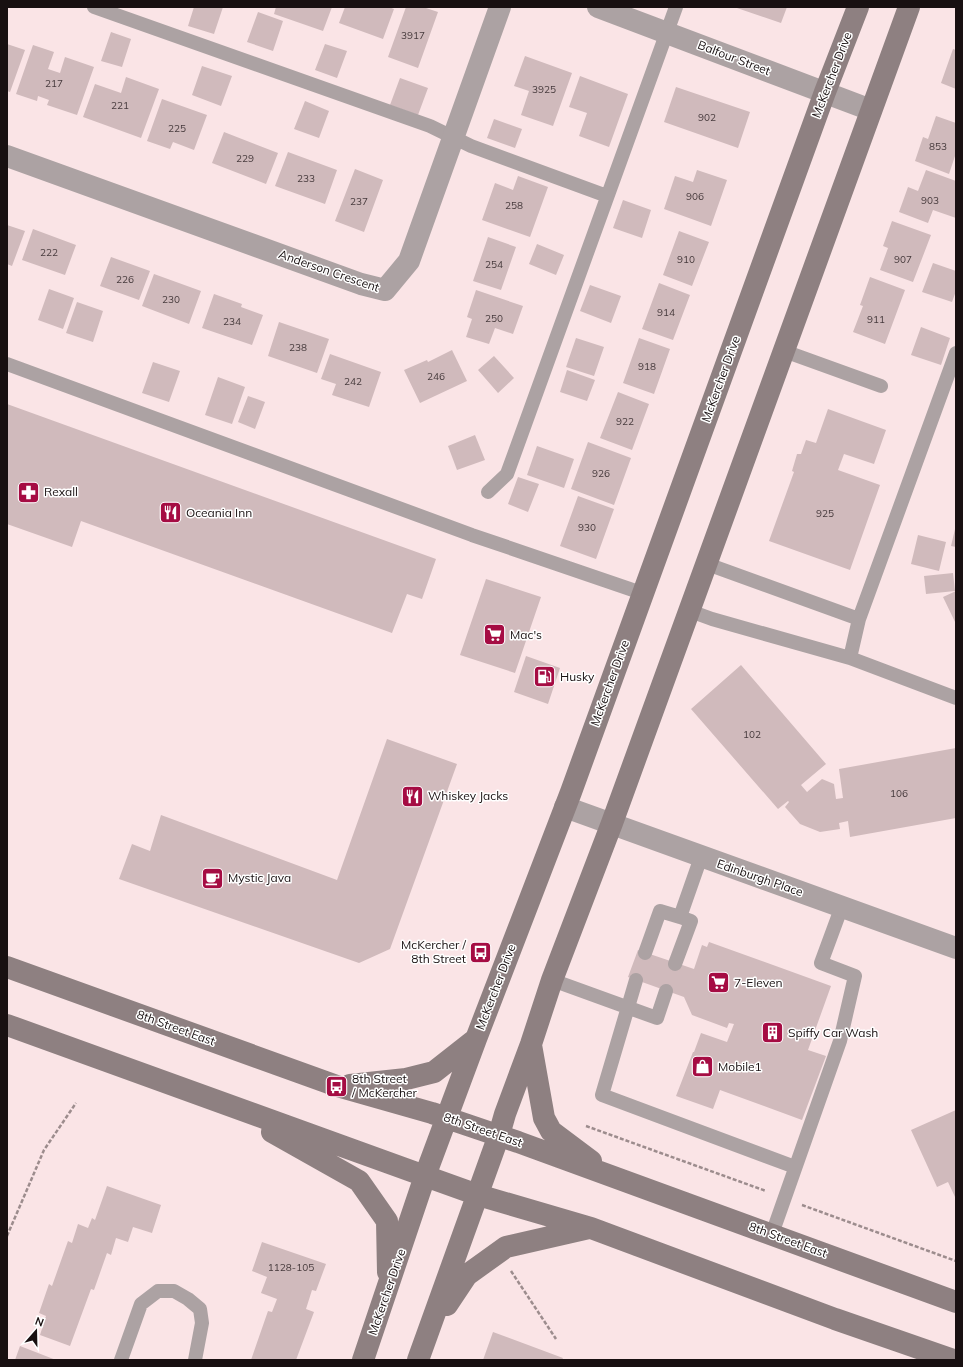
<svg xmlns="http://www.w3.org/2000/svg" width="963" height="1367" font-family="Mulish,sans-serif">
	<rect width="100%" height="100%" fill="#fae4e6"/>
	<path fill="#d0babc" d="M194,7h29l-9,27 -26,-8z
		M276,7h56l-9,24 -49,-17z
		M345,7h44l5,2 -11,30 -44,-16z
		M406,7h17l15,5 -20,56 -30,-11z
		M734,7h53l-6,16z
		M258,12l25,9 -10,30 -26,-9z
		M111,32l20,7 -9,28 -21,-6z
		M7,44l18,6 -15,42 -3,-1z
		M325,44l22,7 -10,27 -22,-8z
		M33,45l21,7 -6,17 12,4 5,-16 29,10 -17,48 -30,-10 2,-5 -11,-4 -1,5 -21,-7z
		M953,49l3,1v39l-15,-6z
		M525,56l47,17 -19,53 -32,-11 8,-24 -15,-5z
		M202,66l30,10 -11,30 -29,-11z
		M580,76l48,18 -19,53 -30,-11 8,-23 -18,-6z
		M126,77l33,12 -18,49 -58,-21 12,-33 26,9z
		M400,78l28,10 -10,27 -28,-10z
		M676,87l74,25 -12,36 -74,-26z
		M162,99l45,16 -13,35 -21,-8 -3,7 -23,-8z
		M305,101l24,10 -10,27 -25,-9z
		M936,116l20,7v30l-7,21 -34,-13 8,-24 5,2z
		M494,119l28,10 -7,19 -28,-10z
		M224,132l54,21 -12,31 -54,-21z
		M288,152l49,18 -12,34 -50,-18z
		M355,169l28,11 -19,52 -29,-11z
		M697,170l30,10 -16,46 -47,-17 11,-33 18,6z
		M926,170l30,11v37l-23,-8 -5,13 -29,-11 9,-25 10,4z
		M518,176l30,11 -18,50 -48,-17 13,-37 18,7z
		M623,200l28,10 -9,28 -29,-10z
		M892,221l39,14 -18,47 -33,-12 8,-22 -5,-2z
		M7,225l18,6 -13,35 -5,-2z
		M33,229l43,16 -11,30 -43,-15z
		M679,231l30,11 -17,44 -29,-11z
		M488,237l28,10 -15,43 -28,-9z
		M537,244l27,11 -8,20 -27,-11z
		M111,257l39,14 -11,29 -39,-14z
		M933,263l23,8v20l-4,11 -30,-10z
		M154,274l47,17 -12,33 -47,-18z
		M870,277l35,13 -20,54 -32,-12 10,-26 -3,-1z
		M659,283l31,12 -17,45 -31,-11z
		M590,285l31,11 -10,27 -31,-12z
		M49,289l25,9 -11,31 -25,-9z
		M476,290l47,16 -10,28 -18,-6 -6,16 -23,-7 6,-18 -5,-2z
		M214,294l28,10 -1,3 22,8 -11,30 -50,-17z
		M77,302l26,9 -10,31 -27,-9z
		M279,322l50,17 -12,34 -49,-17z
		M921,327l29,11 -9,27 -30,-10z
		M576,338l28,9 -10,29 -28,-9z
		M639,338l31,11 -16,45 -31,-11z
		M452,350l15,31 -47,22 -16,-33 23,-10 1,2z
		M330,354l51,18 -12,35 -37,-12 4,-11 -15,-5z
		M494,356l20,22 -16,15 -20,-23z
		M153,362l27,9 -11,31 -27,-9z
		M567,370l28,10 -8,21 -27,-9z
		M218,377l27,10 -13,37 -27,-9z
		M618,392l31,12 -17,46 -32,-12z
		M248,396l17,6 -10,27 -17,-7z
		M7,404l429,155 -14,40 -15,-5 -15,39 -311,-112 -9,26 -65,-23z
		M828,409l58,21 -12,34 -30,-10 -6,16 42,15 -30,85 -81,-29 25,-69 -2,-1 5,-17h4l5,-14 10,3z
		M475,435l10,25 -28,10 -9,-24z
		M588,442l43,16 -17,47 -43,-16z
		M537,446l37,13 -10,29 -37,-13z
		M518,477l21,7 -11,28 -20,-8z
		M578,496l36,13 -18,50 -36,-13z
		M955,529h1v18l-5,-1z
		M918,535l28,7 -7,29 -28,-7z
		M953,573l2,18 -29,3 -2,-18z
		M486,579l55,18 -26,76 -55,-18z
		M956,591v33l-13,-27z
		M526,656l34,12 -12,36 -34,-12z
		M741,665l85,99 -25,21 6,7 15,-13 12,5 2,15 7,-1 -4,-29 117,-21v70l-106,19 -2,-16 -9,2 1,6 -20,3 -20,-8 -15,-17 4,-5 -1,-1 -10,8 -87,-100z
		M387,739l70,25 -67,185 -31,14 -240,-84 13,-35 18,7 11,-36 176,65z
		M709,942l122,44 -23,64 18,6 -24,64 -82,-30 -7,19 -37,-13 17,-44h1l7,-19 26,9 7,-18 -5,-1 -2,5 -35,-13 -8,-18 -56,-20 10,-27 56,19 8,-24 5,2z
		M956,1110v86l-1,1 -7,-15 -11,5 -26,-57z
		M107,1186l54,19 -9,28 -19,-6 -5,15 -12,-4 -5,17 -4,-2 -13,37 -3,-1 -21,57 -30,-11 6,-19 -7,-3 10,-29 3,2 16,-45 4,2 6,-19 10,4 4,-10 3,2z
		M262,1242l64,22 -10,27 -4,-1 -6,19 8,3 -18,48h-45l17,-49 4,1 5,-13 -16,-6 6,-16 -15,-6z
		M493,1332l70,26 -1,2h-79z
		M20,1346l36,14h-41z"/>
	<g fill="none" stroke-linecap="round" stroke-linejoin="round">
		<path stroke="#9c8c8d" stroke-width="2.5" stroke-dasharray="4 2" stroke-linecap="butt" d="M586,1126l180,65
			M802,1205l154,56
			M7,1236l37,-86 32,-47
			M511,1271l45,68"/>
		<path stroke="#aca2a3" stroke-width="14" d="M94,7l336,119 41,20 136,50
			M784,351l97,35
			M7,364l465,171 170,58
			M488,492l19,-18 169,-467
			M707,564l152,55
			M690,611l22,8 138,39 106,40
			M850,658l9,-39 97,-266
			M645,953l15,-42 20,6 21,-60
			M675,964l16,-43 -11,-4
			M552,980l105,38 9,-27
			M636,980l-34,115 193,72
			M772,1234l68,-193 15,-65 -34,-13 21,-57
			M121,1360l20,-56 17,-13h16l14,8 12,10 2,14 -7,37"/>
		<path stroke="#aca2a3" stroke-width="22" d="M598,7l273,103
			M7,156l354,128 24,6 24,-29 91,-254
			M565,807l391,141"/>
		<path stroke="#8e8081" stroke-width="22" d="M7,967l330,119 95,27 86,29 438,160
			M7,1025l418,151 53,19 113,33 244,91 118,41
			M531,1045l13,73 7,13 40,30
			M350,1085l56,-6 28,-7 42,-33
			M272,1132l87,49 28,40 1,51
			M447,1305l20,-30 39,-28 83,-19
			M363,1360l62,-184 51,-137 95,-247 254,-700 33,-85
			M418,1360l81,-225 6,-21 26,-70 21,-64 60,-157 297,-816"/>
	</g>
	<defs>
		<symbol id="pharmacy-square" viewBox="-11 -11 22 22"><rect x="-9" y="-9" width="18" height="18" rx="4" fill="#a50c43" stroke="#fff"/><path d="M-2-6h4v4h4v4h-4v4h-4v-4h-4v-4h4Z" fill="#fff"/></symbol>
		<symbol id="restaurant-square" viewBox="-11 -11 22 22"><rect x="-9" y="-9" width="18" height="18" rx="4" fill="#a50c43" stroke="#fff"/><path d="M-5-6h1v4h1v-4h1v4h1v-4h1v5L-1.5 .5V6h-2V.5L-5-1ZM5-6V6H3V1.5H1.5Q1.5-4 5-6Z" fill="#fff"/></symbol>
		<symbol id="supermarket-square" viewBox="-11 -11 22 22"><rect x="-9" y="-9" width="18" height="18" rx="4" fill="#a50c43" stroke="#fff"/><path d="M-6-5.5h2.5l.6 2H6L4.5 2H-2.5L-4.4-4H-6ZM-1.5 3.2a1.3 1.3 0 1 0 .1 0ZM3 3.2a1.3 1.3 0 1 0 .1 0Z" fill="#fff"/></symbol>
		<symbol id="fuel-square" viewBox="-11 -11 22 22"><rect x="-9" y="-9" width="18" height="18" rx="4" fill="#a50c43" stroke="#fff"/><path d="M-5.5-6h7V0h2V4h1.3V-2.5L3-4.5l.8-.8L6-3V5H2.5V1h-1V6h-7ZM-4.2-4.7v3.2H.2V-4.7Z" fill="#fff"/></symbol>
		<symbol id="cafe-square" viewBox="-11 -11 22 22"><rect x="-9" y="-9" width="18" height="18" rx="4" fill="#a50c43" stroke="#fff"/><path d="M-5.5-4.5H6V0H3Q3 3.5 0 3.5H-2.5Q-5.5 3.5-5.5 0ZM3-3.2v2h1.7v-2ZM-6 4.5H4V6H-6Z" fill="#fff"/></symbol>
		<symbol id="bus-square" viewBox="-11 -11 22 22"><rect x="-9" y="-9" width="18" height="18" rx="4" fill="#a50c43" stroke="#fff"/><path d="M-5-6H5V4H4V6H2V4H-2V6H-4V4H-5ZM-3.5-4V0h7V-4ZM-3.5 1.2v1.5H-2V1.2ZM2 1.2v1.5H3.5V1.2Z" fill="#fff"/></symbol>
		<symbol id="building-square" viewBox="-11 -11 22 22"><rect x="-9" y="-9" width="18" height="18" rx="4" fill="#a50c43" stroke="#fff"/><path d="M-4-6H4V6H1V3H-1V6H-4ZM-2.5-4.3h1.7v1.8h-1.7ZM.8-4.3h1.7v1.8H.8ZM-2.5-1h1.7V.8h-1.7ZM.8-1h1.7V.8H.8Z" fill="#fff"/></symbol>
		<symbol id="shop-square" viewBox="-11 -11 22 22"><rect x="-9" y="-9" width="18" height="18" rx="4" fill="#a50c43" stroke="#fff"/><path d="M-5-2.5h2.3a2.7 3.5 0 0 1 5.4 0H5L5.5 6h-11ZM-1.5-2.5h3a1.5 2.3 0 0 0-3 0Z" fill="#fff"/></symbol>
	</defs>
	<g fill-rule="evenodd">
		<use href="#pharmacy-square" x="16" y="480" width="25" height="25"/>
		<use href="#restaurant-square" x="158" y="500" width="25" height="25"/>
		<use href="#supermarket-square" x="482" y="622" width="25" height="25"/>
		<use href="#fuel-square" x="532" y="664" width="25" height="25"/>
		<use href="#restaurant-square" x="400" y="784" width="25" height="25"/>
		<use href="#cafe-square" x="200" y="866" width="25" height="25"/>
		<use href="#bus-square" x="468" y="940" width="25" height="25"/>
		<use href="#supermarket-square" x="706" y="970" width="25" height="25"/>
		<use href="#building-square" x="760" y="1020" width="25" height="25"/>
		<use href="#shop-square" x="690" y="1054" width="25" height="25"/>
		<use href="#bus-square" x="324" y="1074" width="25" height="25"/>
	</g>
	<g text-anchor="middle" stroke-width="3" stroke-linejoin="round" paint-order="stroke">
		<g font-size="10" fill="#463a3c">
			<text x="413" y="39">3917</text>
			<text x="54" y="87">217</text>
			<text x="544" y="93">3925</text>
			<text x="120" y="109">221</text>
			<text x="707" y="121">902</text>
			<text x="177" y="132">225</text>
			<text x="938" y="150">853</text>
			<text x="245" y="162">229</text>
			<text x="306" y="182">233</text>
			<text x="695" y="200">906</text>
			<text x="930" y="204">903</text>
			<text x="359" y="205">237</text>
			<text x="514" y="209">258</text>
			<text x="49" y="256">222</text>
			<text x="686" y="263">910</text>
			<text x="903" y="263">907</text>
			<text x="494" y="268">254</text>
			<text x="125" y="283">226</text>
			<text x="171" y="303">230</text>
			<text x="666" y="316">914</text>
			<text x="494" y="322">250</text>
			<text x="876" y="323">911</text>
			<text x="232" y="325">234</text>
			<text x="298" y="351">238</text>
			<text x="647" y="370">918</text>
			<text x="436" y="380">246</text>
			<text x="353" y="385">242</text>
			<text x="625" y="425">922</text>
			<text x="601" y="477">926</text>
			<text x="825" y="517">925</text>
			<text x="587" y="531">930</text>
			<text x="752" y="738">102</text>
			<text x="899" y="797">106</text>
			<text x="291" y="1271">1128-105</text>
		</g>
		<g font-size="12" fill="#181011" stroke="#fff">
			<text transform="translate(734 58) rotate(21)" y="4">Balfour Street</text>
			<text transform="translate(832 75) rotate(-69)" y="4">McKercher Drive</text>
			<text transform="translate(329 271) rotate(19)" y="4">Anderson Crescent</text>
			<text transform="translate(721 379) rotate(-70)" y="4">McKercher Drive</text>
			<text transform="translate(610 683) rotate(-70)" y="4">McKercher Drive</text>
			<text transform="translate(760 878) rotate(19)" y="4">Edinburgh Place</text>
			<text transform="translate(496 987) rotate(-69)" y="4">McKercher Drive</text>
			<text transform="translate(176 1028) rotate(20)" y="4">8th Street East</text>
			<text transform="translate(483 1130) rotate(19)" y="4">8th Street East</text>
			<text transform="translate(788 1240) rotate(20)" y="4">8th Street East</text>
			<text transform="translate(387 1292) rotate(-71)" y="4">McKercher Drive</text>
		</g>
		<g font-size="12" fill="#181011" stroke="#fff" text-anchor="start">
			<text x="44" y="496">Rexall</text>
			<text x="186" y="517">Oceania Inn</text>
			<text x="510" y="639">Mac's</text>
			<text x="560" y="681">Husky</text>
			<text x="428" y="800">Whiskey Jacks</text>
			<text x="228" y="882">Mystic Java</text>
			<text x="466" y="949" text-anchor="end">McKercher /<tspan x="466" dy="14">8th Street</tspan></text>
			<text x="734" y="987">7-Eleven</text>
			<text x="788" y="1037">Spiffy Car Wash</text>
			<text x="718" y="1071">Mobile1</text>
			<text x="352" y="1083">8th Street<tspan x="352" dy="14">/ McKercher</tspan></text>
		</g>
	</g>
	<rect width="963" height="1367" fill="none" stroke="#181011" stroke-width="16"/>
	<g transform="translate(36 1331) rotate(20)" stroke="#ffffff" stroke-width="3" paint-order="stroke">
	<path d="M0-3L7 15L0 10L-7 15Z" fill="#181011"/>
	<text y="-6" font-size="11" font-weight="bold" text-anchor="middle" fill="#181011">N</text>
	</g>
</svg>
